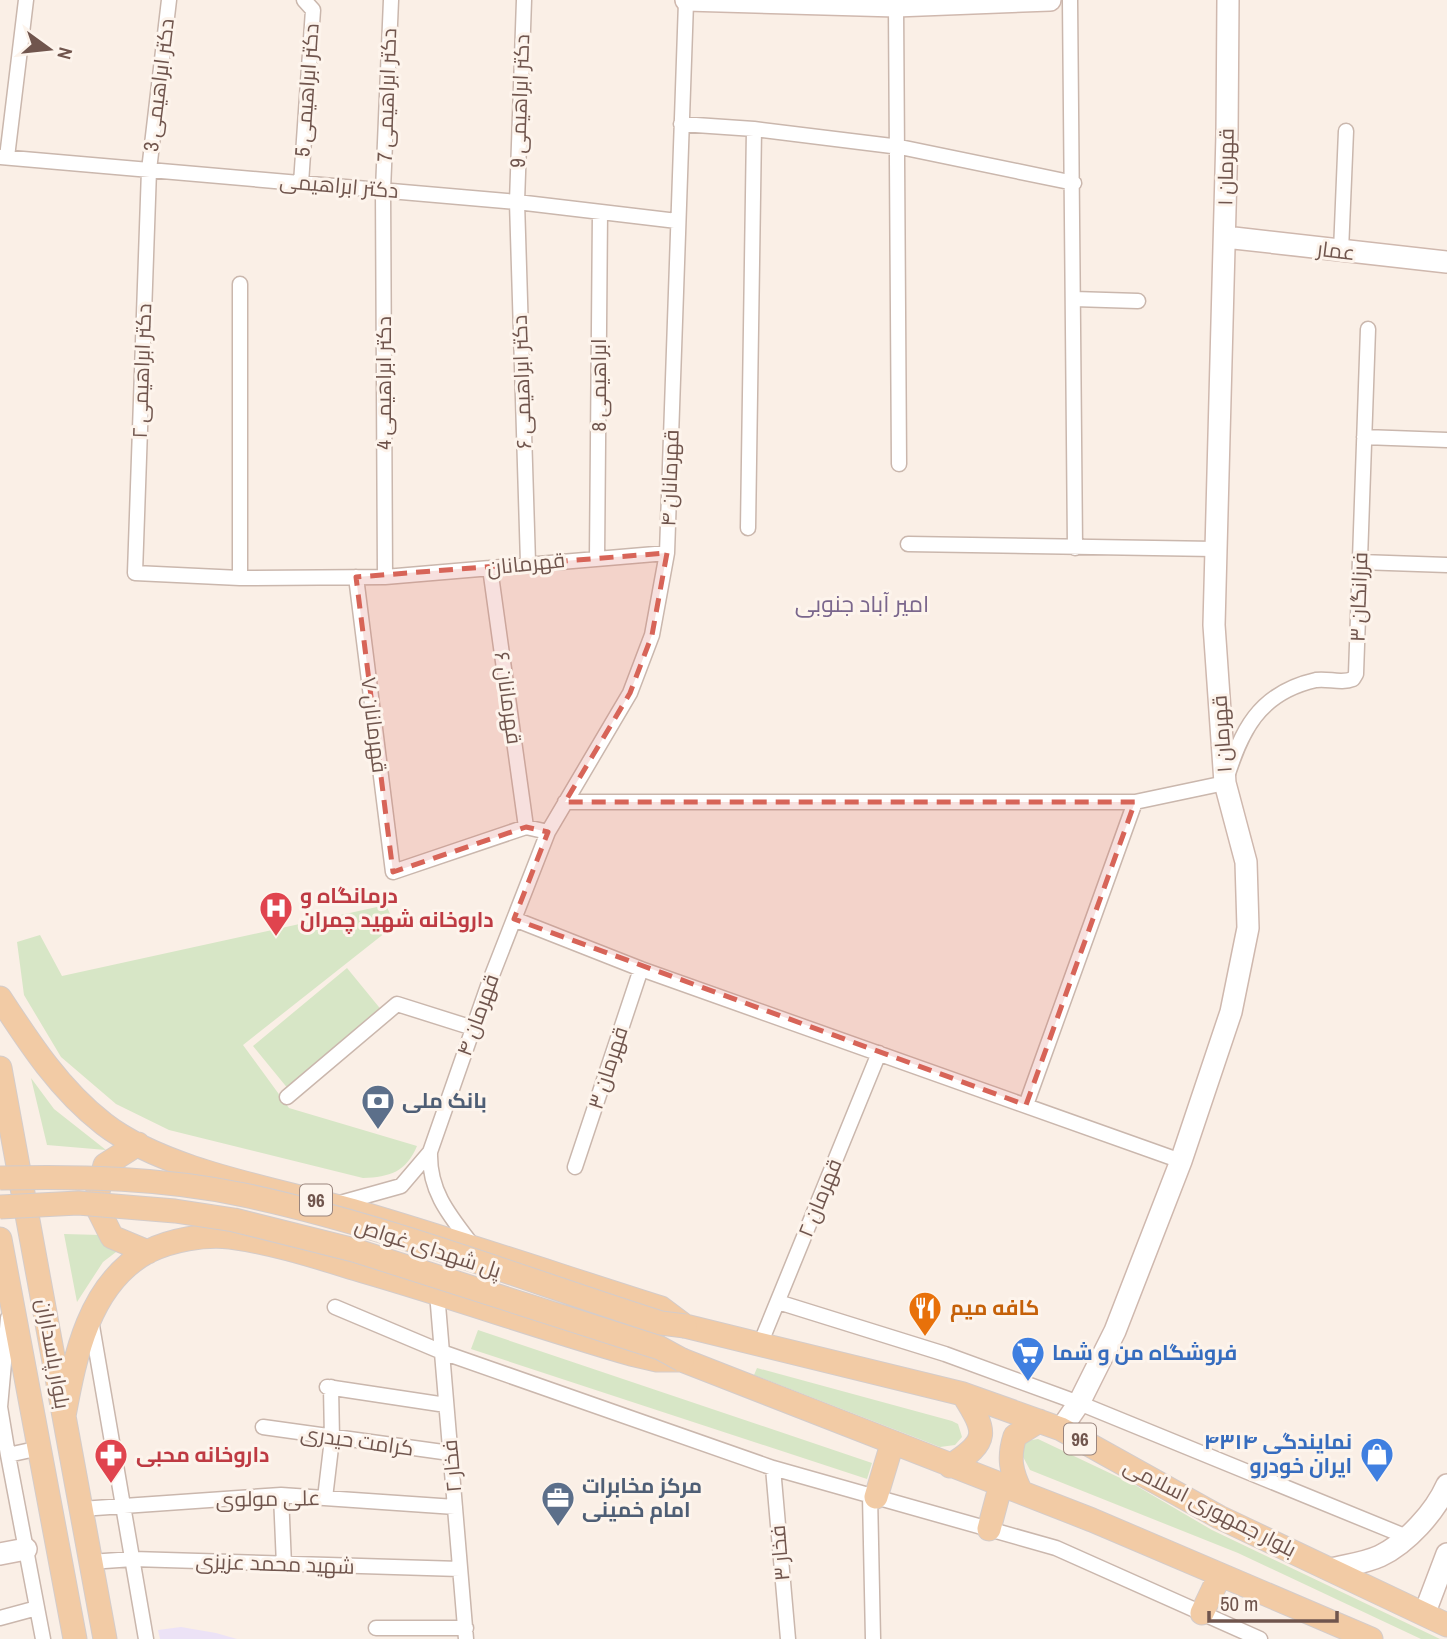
<svg xmlns="http://www.w3.org/2000/svg" width="1447" height="1639" font-family="'Archivo Narrow',Cairo,sans-serif">
	<rect width="100%" height="100%" fill="#faefe6"/>
	<path fill="#ece2f6" d="M181,1627l35,6 21,6h-77l-2,-9z"/>
	<path fill="#d7e6c6" d="M386,905l9,20 -152,120 46,63 128,38c-11,26 -27,31 -54,32l-194,-48 -53,-26 -55,-47 -37,-62 -7,-53 23,-7 22,41z
		M347,968l36,44 -94,78 -36,-44z
		M31,1078l23,31 52,41 -59,-5z
		M64,1234l73,2 -34,26 -26,40z
		M478,1330l394,133 -5,16 -396,-130z
		M757,1368l195,53 6,3 4,13 -7,8 -15,2 -186,-72z
		M1038,1439l97,46 77,45 228,109h-19l-183,-86 -208,-83 -9,-17 5,-12z"/>
	<g fill="none" stroke-linecap="round" stroke-linejoin="round">
		<defs>
			<path id="street" d="M169,0l-20,170 -14,403 105,5 145,-1 282,-24
				M524,0l-7,202 11,361
				M1070,0l5,548
				M896,6l3,458
				M681,124l73,5 146,18 174,36
				M0,157l517,45 160,19
				M7,157l19,-157
				M301,183l12,-173 -9,-10
				M1341,251l5,-120
				M240,284v294
				M1074,299l64,2
				M1364,437l83,3
				M748,528l6,-399
				M908,544l307,5
				M597,558l3,-346
				M1360,562l87,3
				M490,568l36,259
				M356,577l37,295 133,-45 22,5
				M385,577l-2,-387 8,-190
				M565,802h570l90,-19c16,-52 33,-90 91,-103 12,-2 25,4 37,-1l3,-5 12,-345
				M514,919l127,50 540,192
				M287,1097l110,-93 76,24
				M1026,1105l109,-303
				M430,1153c-1,39 20,63 43,93
				M575,1167l66,-198
				M340,1203l61,-17 29,-34 59,-169 59,-151 82,-139 22,-58 15,-82 19,-551
				M437,1293l29,346
				M778,1302l167,52 134,49 328,134
				M335,1307l107,45 331,116 283,80 204,91
				M8,1318l-8,89 8,48 32,-7
				M91,1320l55,319
				M761,1342l118,-289
				M327,1387l119,18
				M263,1427l187,26
				M8,1455l35,184
				M773,1468l15,171
				M281,1495l3,70
				M870,1495l3,144
				M325,1498l7,-59 -1,-52
				M81,1509l200,-14 174,12
				M90,1562l43,-3 327,10
				M0,1618l37,-10
				M376,1628h90"/>
			<path id="secondary" d="M686,0l210,6 154,-6
				M1225,237l222,25
				M1061,1429l18,-26 36,-72 66,-170 50,-149 17,-84 -2,-66 -21,-79 -11,-158 13,-491 1,-134
				M0,1554l26,-5
				M1331,1569c16,-4 34,-6 49,-13 27,-13 55,-44 67,-71
				M1425,1612l22,-58"/>
			<path id="primary" d="M0,998c30,46 60,92 104,126 62,48 177,66 254,88 102,30 202,64 303,96l24,18 278,68 98,35 158,88 228,108
				M0,1068l105,571
				M138,1144l-33,21 -10,38 17,34 36,15
				M0,1239l75,400
				M64,1416c11,-60 25,-132 83,-164 23,-12 58,-18 83,-15 45,6 90,21 133,34 90,26 178,57 268,83l26,6h25l410,160 279,119
				M950,1466c40,-25 37,-34 13,-72
				M1021,1492c-10,-20 -13,-34 -6,-56l24,-15
				M876,1497l16,-53
				M989,1529l12,-45
				M1202,1613l18,-38"/>
		</defs>
		<use href="#street" stroke="#cab7ad" stroke-width="17"/>
		<use href="#secondary" stroke="#cfb8ae" stroke-width="24"/>
		<use href="#primary" stroke="#d4ccca" stroke-width="25"/>
		<use href="#street" stroke="#fff" stroke-width="14"/>
		<use href="#secondary" stroke="#fff" stroke-width="21"/>
		<use href="#primary" stroke="#f2cba5" stroke-width="23"/>
		<defs>
			<path id="primary-bridge" d="M0,1178c81,-2 164,0 244,17 141,30 279,84 417,128l24,3
				M0,1207l78,-4 97,8 59,9 120,30 306,98 22,12"/>
		</defs>
		<use href="#primary-bridge" stroke="#d4ccca" stroke-width="25" stroke-linecap="butt"/>
		<use href="#primary-bridge" stroke="#f2cba5" stroke-width="23"/>
	</g>
	<path fill="#d76458" fill-opacity="0.2" stroke="#d76458" stroke-width="5" stroke-dasharray="14 9" stroke-linejoin="round" d="M667,553l-15,82 -22,58 -65,109h570l-109,303 -512,-186 34,-87 -22,-5 -133,45 -37,-295z"/>
	<defs>
		<symbol id="hospital-pin" viewBox="-11 -11 22 30"><path d="M0 17L-7.5 6A9.5 9.5 0 1 1 7.5 6Z" fill="#e0444e" stroke="#fdf4ec"/><path d="M-5-5h3v3.5h4V-5h3V5h-3V1.5h-4V5h-3Z" fill="#fff"/></symbol>
		<symbol id="bank-pin" viewBox="-11 -11 22 30"><path d="M0 17L-7.5 6A9.5 9.5 0 1 1 7.5 6Z" fill="#5c6f8a" stroke="#fdf4ec"/><path d="M-6-4H6V4H-6ZM0-2.3a2.3 2.3 0 1 0 0 4.6a2.3 2.3 0 1 0 0-4.6Z" fill="#fff"/></symbol>
		<symbol id="restaurant-pin" viewBox="-11 -11 22 30"><path d="M0 17L-7.5 6A9.5 9.5 0 1 1 7.5 6Z" fill="#e8710a" stroke="#fdf4ec"/><path d="M-5-6h1v4h1v-4h1v4h1v-4h1v5L-1.5 .5V6h-2V.5L-5-1ZM5-6V6H3V1.5H1.5Q1.5-4 5-6Z" fill="#fff"/></symbol>
		<symbol id="supermarket-pin" viewBox="-11 -11 22 30"><path d="M0 17L-7.5 6A9.5 9.5 0 1 1 7.5 6Z" fill="#3f7fe0" stroke="#fdf4ec"/><path d="M-6-5.5h2.5l.6 2H6L4.5 2H-2.5L-4.4-4H-6ZM-1.5 3.2a1.3 1.3 0 1 0 .1 0ZM3 3.2a1.3 1.3 0 1 0 .1 0Z" fill="#fff"/></symbol>
		<symbol id="shop-pin" viewBox="-11 -11 22 30"><path d="M0 17L-7.5 6A9.5 9.5 0 1 1 7.5 6Z" fill="#3f7fe0" stroke="#fdf4ec"/><path d="M-5-2.5h2.3a2.7 3.5 0 0 1 5.4 0H5L5.5 6h-11ZM-1.5-2.5h3a1.5 2.3 0 0 0-3 0Z" fill="#fff"/></symbol>
		<symbol id="pharmacy-pin" viewBox="-11 -11 22 30"><path d="M0 17L-7.5 6A9.5 9.5 0 1 1 7.5 6Z" fill="#e0444e" stroke="#fdf4ec"/><path d="M-2-6h4v4h4v4h-4v4h-4v-4h-4v-4h4Z" fill="#fff"/></symbol>
		<symbol id="office-pin" viewBox="-11 -11 22 30"><path d="M0 17L-7.5 6A9.5 9.5 0 1 1 7.5 6Z" fill="#5c6f8a" stroke="#fdf4ec"/><path d="M-6-3h4V-5.5h4V-3h4V5H-6ZM-1-4.5V-3h2v-1.5ZM-6 0V1H6V0Z" fill="#fff"/></symbol>
	</defs>
	<g fill-rule="evenodd">
		<use href="#hospital-pin" x="257" y="889" width="38" height="52"/>
		<use href="#bank-pin" x="359" y="1082" width="38" height="52"/>
		<use href="#restaurant-pin" x="906" y="1289" width="38" height="52"/>
		<use href="#supermarket-pin" x="1009" y="1334" width="38" height="52"/>
		<use href="#shop-pin" x="1358" y="1435" width="38" height="52"/>
		<use href="#pharmacy-pin" x="92" y="1436" width="38" height="52"/>
		<use href="#office-pin" x="539" y="1479" width="38" height="52"/>
	</g>
	<g text-anchor="middle" stroke-width="6" stroke-linejoin="round" paint-order="stroke">
		<g fill="#fdf4ec" stroke="#9a857d" stroke-width="2">
			<rect x="300" y="1184.5" width="32" height="31" rx="5"/>
			<rect x="1064" y="1423.5" width="32" height="31" rx="5"/>
		</g>
		<g font-size="19" font-weight="bold" fill="#70554d">
			<text x="316" y="1207">96</text>
			<text x="1080" y="1446">96</text>
		</g>
		<g font-size="21" fill="#70554d" stroke="#fdf4ec">
			<text transform="translate(159 85) rotate(-83)" y="7">دکتر ابراهیمی 3</text>
			<text transform="translate(307 90) rotate(-86)" y="7">دکتر ابراهیمی 5</text>
			<text transform="translate(387 95) rotate(-88)" y="7">دکتر ابراهیمی 7</text>
			<text transform="translate(520 101) rotate(-88)" y="7">دکتر ابراهیمی 9</text>
			<text transform="translate(1226 167) rotate(-89)" y="7">قهرمان ۱</text>
			<text transform="translate(339 186) rotate(5)" y="7">دکتر ابراهیمی</text>
			<text transform="translate(1336 251) rotate(7)" y="7">عمار</text>
			<text transform="translate(142 371) rotate(-88)" y="7">دکتر ابراهیمی ۲</text>
			<text transform="translate(522 382) rotate(-92)" y="7">دکتر ابراهیمی ۶</text>
			<text transform="translate(384 383) rotate(-90)" y="7">دکتر ابراهیمی 4</text>
			<text transform="translate(599 385) rotate(-90)" y="7">ابراهیمی 8</text>
			<text transform="translate(670 478) rotate(-88)" y="7">قهرمانان ۴</text>
			<text transform="translate(526 564) rotate(-6)" y="7">قهرمانان</text>
			<text transform="translate(1359 597) rotate(-88)" y="7">فرزانگان ۳</text>
			<text transform="translate(508 698) rotate(82)" y="7">قهرمانان ۶</text>
			<text transform="translate(374 725) rotate(83)" y="7">قهرمانان ۷</text>
			<text transform="translate(1222 734) rotate(-94)" y="7">قهرمان ۱</text>
			<text transform="translate(478 1015) rotate(-70)" y="7">قهرمان ۴</text>
			<text transform="translate(608 1068) rotate(-72)" y="7">قهرمان ۳</text>
			<text transform="translate(820 1198) rotate(-68)" y="7">قهرمان ۲</text>
			<text transform="translate(428 1248) rotate(18)" y="7">پل شهدای غواص</text>
			<text transform="translate(53 1354) rotate(80)" y="7">بلوار پاسداران</text>
			<text transform="translate(357 1441) rotate(8)" y="7">کرامت حیدری</text>
			<text transform="translate(452 1466) rotate(-95)" y="7">فخار ۲</text>
			<text transform="translate(268 1499) rotate(-1)" y="7">علی مولوی</text>
			<text transform="translate(1210 1508) rotate(27)" y="7">بلوار جمهوری اسلامی</text>
			<text transform="translate(780 1553) rotate(-95)" y="7">فخار ۳</text>
			<text transform="translate(275 1564) rotate(2)" y="7">شهید محمد عزیزی</text>
		</g>
		<g font-size="21" font-weight="bold" fill="#be3a42" stroke="#fdf4ec" text-anchor="start">
			<text x="300" y="903">درمانگاه و<tspan x="300" dy="24">داروخانه شهید چمران</tspan></text>
			<text x="136" y="1462">داروخانه محبی</text>
		</g>
		<g font-size="21" font-weight="bold" fill="#4e5e75" stroke="#fdf4ec" text-anchor="start">
			<text x="402" y="1108">بانک ملی</text>
			<text x="582" y="1493">مرکز مخابرات<tspan x="582" dy="24">امام خمینی</tspan></text>
		</g>
		<g font-size="21" font-weight="bold" fill="#c56008" stroke="#fdf4ec" text-anchor="start">
			<text x="950" y="1315">کافه میم</text>
		</g>
		<g font-size="21" font-weight="bold" fill="#366cbe" stroke="#fdf4ec" text-anchor="start">
			<text x="1052" y="1360">فروشگاه من و شما</text>
			<text x="1352" y="1449" text-anchor="end">نمایندگی ۴۳۱۴<tspan x="1352" dy="24">ایران خودرو</tspan></text>
		</g>
		<g font-size="23" fill="#7a668c" stroke="#fdf4ec">
			<text x="862" y="612">امير آباد جنوبی</text>
		</g>
	</g>
	<g transform="translate(49 49) rotate(105)" stroke="#fdf4ec" stroke-width="5" paint-order="stroke">
	<path d="M0-5L12 26L0 18L-12 26Z" fill="#70554d"/>
	<text y="-10" font-size="19" font-weight="bold" text-anchor="middle" fill="#70554d">N</text>
	</g>
	<path d="M1209 1611v10h128v-10" fill="none" stroke="#70554d" stroke-width="3.5"/>
	<text x="1220" y="1611" font-size="21" fill="#70554d" stroke="#fdf4ec" stroke-width="5" paint-order="stroke">50 m</text>
</svg>
